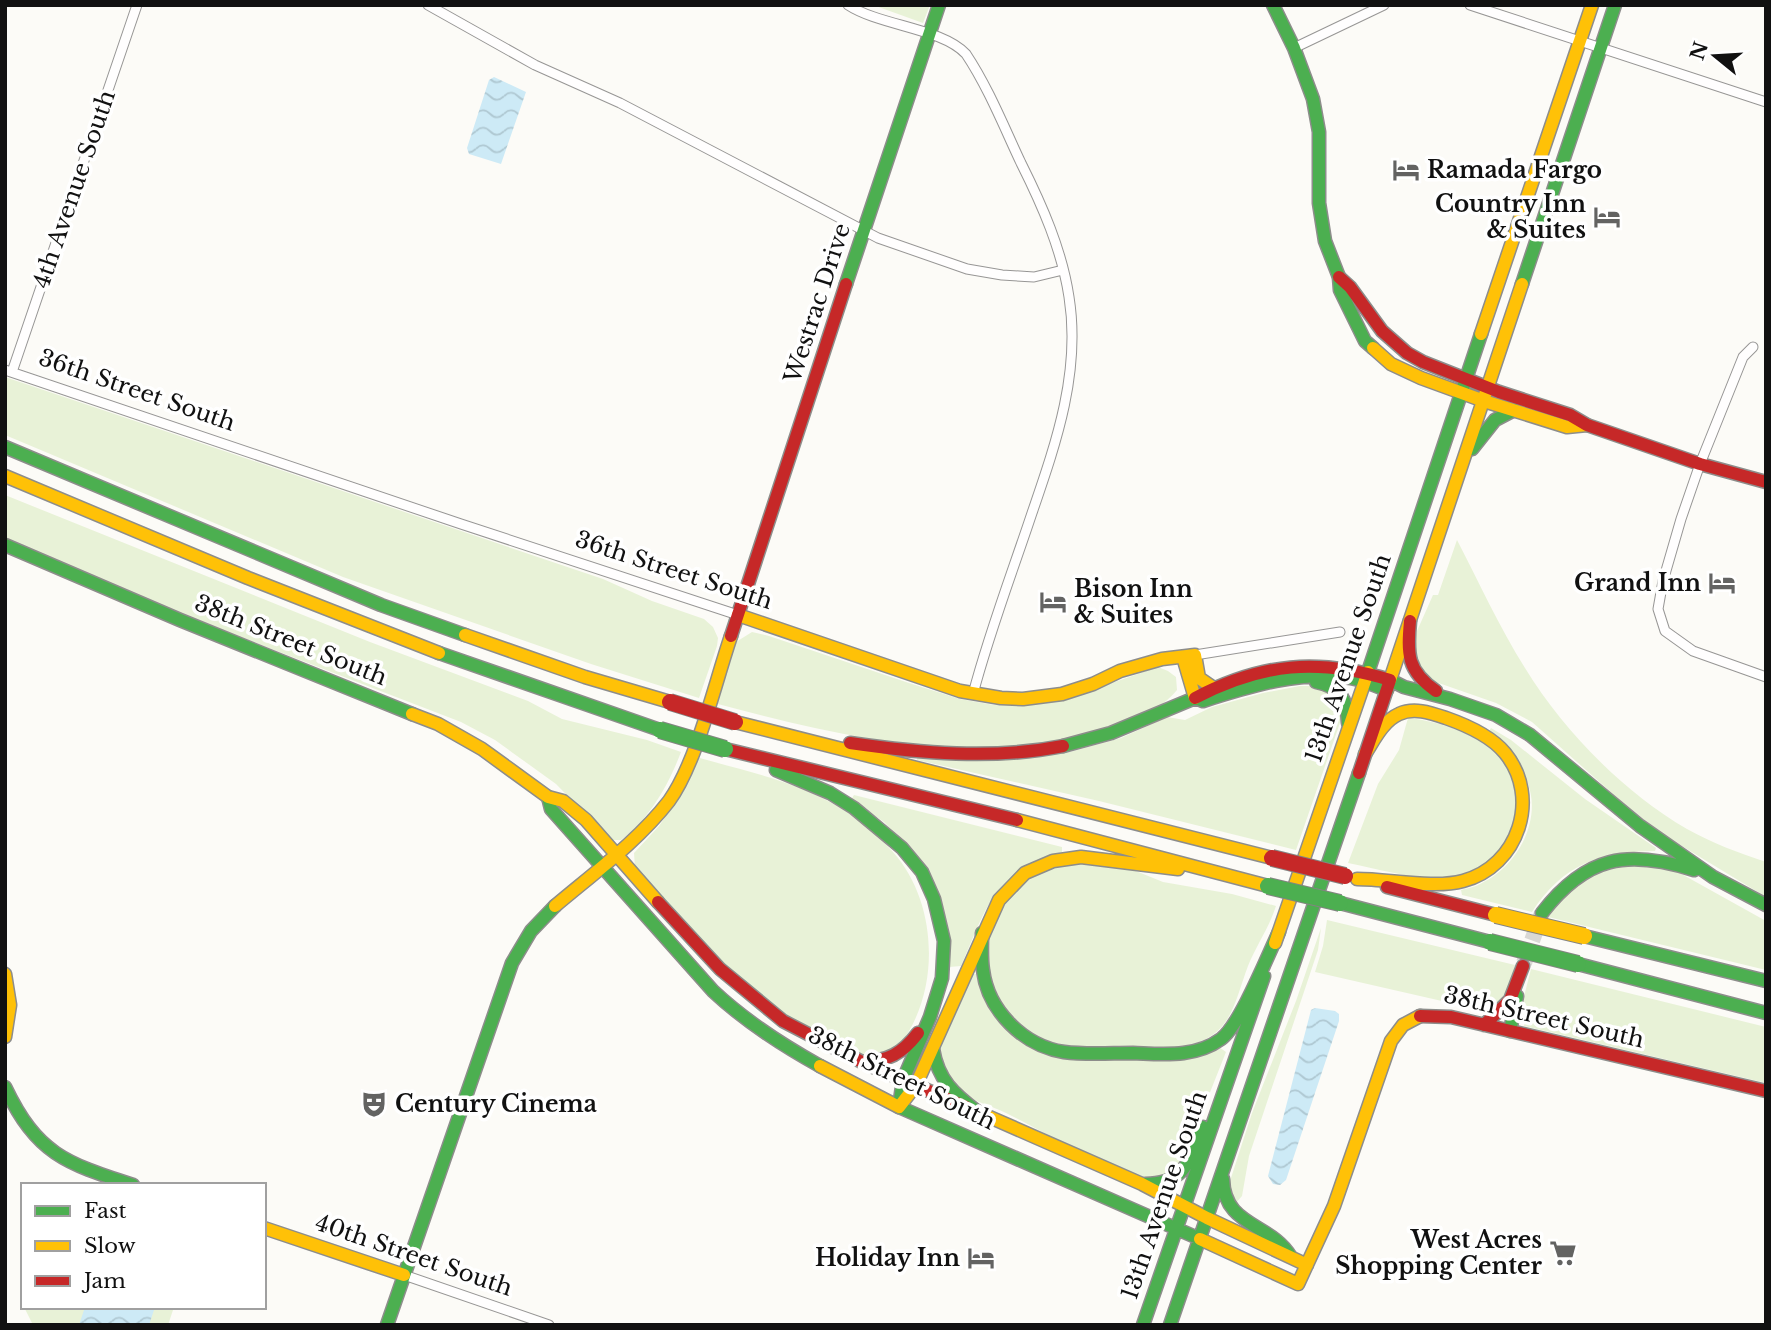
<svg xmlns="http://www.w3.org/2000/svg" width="1771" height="1330" font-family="'Libre Baskerville',serif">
	<defs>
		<pattern id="water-waves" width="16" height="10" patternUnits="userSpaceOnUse" patternTransform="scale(1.75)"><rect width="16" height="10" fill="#cdeaf6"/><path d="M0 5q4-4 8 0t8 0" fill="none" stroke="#afc8d2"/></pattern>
	</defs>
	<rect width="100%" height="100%" fill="#fcfbf7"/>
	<path fill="#e8f2d7" d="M873,5h57l-7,18z
		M5,377l598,202 49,22 52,18 9,8 5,11 -1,8 -18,52 -108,-34 -248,-87 -338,-142z
		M5,495l365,147 158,59 34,18 85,21 34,12c-13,34 -31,66 -60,88h-10l-55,-56 -61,-44 -34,-18 -249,-96 -207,-86z
		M1457,540c22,42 42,87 68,128 38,62 98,124 162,161 25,14 52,24 79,33v35l-104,-63 -40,-32 -90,-80 -36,-19 -66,-23 -11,-11 -6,-29 20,-45h5z
		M752,632l17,4 140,47 51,16 34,6 31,1 38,-6 95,-33 10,4 8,6 1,13c-17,21 -43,30 -68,38 -129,42 -268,9 -395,-25l22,-61z
		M1300,686h22l18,14 2,17 -46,133 -197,-49 -182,-41v-5l153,-3 51,-14 46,-21 18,3 27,-13 51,-14z
		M1408,718c38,4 85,21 104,56 3,6 4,14 5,21 4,20 -1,33 -13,49 -14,18 -21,28 -46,32 -36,7 -74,-6 -110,-13l30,-79 21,-34z
		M1491,728l20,12 74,59 71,49 -1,3c-55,0 -93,14 -123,61l-70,-17 -1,-5c7,-2 15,-3 21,-7 34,-16 60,-61 46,-99 -4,-12 -30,-39 -40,-51z
		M696,757c75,21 143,33 197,95 42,47 47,126 16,179 -9,16 -23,26 -43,24 -11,-1 -23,-9 -34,-14 -85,-41 -136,-103 -197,-173l-1,-15 25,-27 21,-30z
		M854,795l208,52v5c-70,23 -74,52 -101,114l-12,1 -38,-116 -27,-29 -33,-22z
		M1084,863l47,6 32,13 69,12 44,12c-7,22 -20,40 -28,60 -16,43 -17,73 -69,81 -33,0 -111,5 -139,-8 -66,-32 -71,-131 -3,-165 14,-8 31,-9 47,-11z
		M1619,865l50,2 97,54v49l-218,-53 13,-18 30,-25z
		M1327,920l188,45 -8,33 -17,14 -175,-40 8,-26z
		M1321,928l-3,22 -69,206 -7,40 -7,8 -6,-9 1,-14 22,-68 44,-112z
		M1531,969l235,58v56l-242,-57 2,-8 -7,-2z
		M970,974h8l58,75 183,-2 7,5 -46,116 -16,12c-55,-6 -109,-43 -158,-67 -14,-7 -31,-11 -44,-20 -10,-7 -22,-21 -24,-34 -3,-24 22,-64 32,-85z
		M24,1307h150l-6,18h-135z"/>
	<path fill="url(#water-waves)" d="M494,77l32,15 -25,72 -32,-10 -2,-6 22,-68z
		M1315,1008l20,3 4,3v7l-53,159 -6,5 -7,-1 -5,-8 43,-166z
		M85,1307h70l-6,18h-70z"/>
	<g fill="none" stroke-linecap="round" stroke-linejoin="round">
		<path stroke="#d9d8d4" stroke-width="16" stroke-dasharray="16 8" stroke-linecap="butt" d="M1524,963l18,-50"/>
		<defs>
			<path id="street" d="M428,5l107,60 85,38 258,135 89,31 35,6 32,2 29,-7
				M848,5c32,21 94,23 118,49 22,33 38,73 55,109 21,42 41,87 48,134 12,75 -13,146 -37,216 -20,60 -43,120 -59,181
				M1470,5l296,97
				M1294,48l90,-43
				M1753,347l-10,10 -43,107 -19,55 -18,62 -5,28 7,22 28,20 73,26
				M5,370l456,154 277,91
				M12,372l125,-367
				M1195,655l145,-23
				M404,1275l145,50"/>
			<path id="fast" d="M1273,5l21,43 19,51 6,33v71l6,38 14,36 1,13 25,51 8,7
				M846,284l93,-279
				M1522,284l93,-279
				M5,447l376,158 84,30
				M1472,449l23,-29 19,-10
				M5,545l175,75 232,94
				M439,653l221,77
				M1368,672l113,-338
				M1390,680l14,7 46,12 46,16 34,20 110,91 73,51 53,28
				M1316,682c25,5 31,17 32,41
				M1196,698l7,3c47,-15 98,-31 148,-23 13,2 24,8 36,12
				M1063,746l48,-13 84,-35
				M776,770l54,23 24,15 48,40 20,24 12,27 10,42 -2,37 -12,39 -27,63
				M548,797l3,12 162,182c32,30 69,54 107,75
				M1340,903l150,39
				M1542,913c44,-57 85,-64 152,-43
				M982,933c0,12 -1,25 1,37 5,41 41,76 81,82 22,3 47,1 69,1 30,1 62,5 88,-14 19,-14 46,-82 58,-107
				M1584,936l182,45
				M1578,964l188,49
				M1510,1031l7,-35
				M933,1049c5,31 21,45 45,63
				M903,1080l-4,27 301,132
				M5,1087c32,67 60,76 128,98
				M1223,1179c1,48 47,43 68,78
				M1145,1184c41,0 44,-24 58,-57
				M387,1325l125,-362 19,-32 24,-25
				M1143,1325l121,-349
				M1170,1325l189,-552"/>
			<path id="slow" d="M1481,334l111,-329
				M1373,348l18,16 30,14 63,23 83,26 20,-2
				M5,476l243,102 191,75
				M738,615l222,76 41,7 22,1 39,-5 31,-10 27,-13 42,-12 33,-4 4,23 13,9
				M465,635l120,42 85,25
				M1183,657l12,41
				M1390,680l132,-396
				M412,714l26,10 44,25 66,48 15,4 23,19 72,82
				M735,722l537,136
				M1017,820l251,66
				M1357,879c32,0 77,10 106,2 56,-15 78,-84 42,-128 -14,-17 -39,-28 -59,-35 -15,-5 -32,-11 -47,-4 -16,7 -25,26 -34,40
				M555,906c39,-33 83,-65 114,-105 28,-39 46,-118 62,-165
				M1275,943l93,-271
				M5,974l5,31 -5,32
				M820,1066l79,41 17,-22
				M916,1085l83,-185 26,-27 28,-12 28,-4 97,12
				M978,1112l164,72 65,34
				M1207,1218l100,47
				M264,1228l140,47
				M1200,1239l98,45 36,-78 57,-165 12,-16 17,-9"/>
			<path id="jam" d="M1339,277l11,10 32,44 25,22 16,9 76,30 71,23 17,10 113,39 66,18
				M1410,621c-3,33 -3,50 26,70
				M731,636l115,-352
				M1195,698c67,-35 123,-40 195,-18l-31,93
				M850,743c69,10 143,17 213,3
				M725,749l292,71
				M1387,887l109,28
				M658,902l62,67 63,52 79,41 104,45
				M1420,1016l31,1 315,74
				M1484,1025l26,-25 13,-34
				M862,1062c26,-1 40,-8 56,-29"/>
		</defs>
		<use href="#street" stroke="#979695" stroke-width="11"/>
		<use href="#fast" stroke="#8d8d8b" stroke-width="15"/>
		<use href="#slow" stroke="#8d8d8b" stroke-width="15"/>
		<use href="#jam" stroke="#8d8d8b" stroke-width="15"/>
		<use href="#street" stroke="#fffefe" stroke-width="9"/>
		<use href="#fast" stroke="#4caf50" stroke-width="12"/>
		<use href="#slow" stroke="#ffc107" stroke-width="12"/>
		<use href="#jam" stroke="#c62828" stroke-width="12"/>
		<defs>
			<path id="fast-bridge" d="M660,730l65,19
				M1268,886l72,17
				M1490,942l88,22"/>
			<path id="slow-bridge" d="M1496,915l88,21"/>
			<path id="jam-bridge" d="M670,702l65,20
				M1272,858l73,18"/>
		</defs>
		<use href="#fast-bridge" stroke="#848482" stroke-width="18" stroke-linecap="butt"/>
		<use href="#slow-bridge" stroke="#848482" stroke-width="18" stroke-linecap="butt"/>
		<use href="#jam-bridge" stroke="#848482" stroke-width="18" stroke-linecap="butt"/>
		<use href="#fast-bridge" stroke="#4caf50" stroke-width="16"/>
		<use href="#slow-bridge" stroke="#ffc107" stroke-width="16"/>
		<use href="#jam-bridge" stroke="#c62828" stroke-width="16"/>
	</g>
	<defs>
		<symbol id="hotel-bare" viewBox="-9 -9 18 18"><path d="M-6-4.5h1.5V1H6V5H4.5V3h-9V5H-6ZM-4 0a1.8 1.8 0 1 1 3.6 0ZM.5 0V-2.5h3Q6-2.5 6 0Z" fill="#636362" stroke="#fff" stroke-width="2.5" paint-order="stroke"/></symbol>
		<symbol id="theatre-bare" viewBox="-9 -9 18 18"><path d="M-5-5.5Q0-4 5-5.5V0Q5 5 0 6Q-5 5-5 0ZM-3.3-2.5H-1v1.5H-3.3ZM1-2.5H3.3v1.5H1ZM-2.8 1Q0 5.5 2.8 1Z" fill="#636362" stroke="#fff" stroke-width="2.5" paint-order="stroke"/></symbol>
		<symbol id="supermarket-bare" viewBox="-9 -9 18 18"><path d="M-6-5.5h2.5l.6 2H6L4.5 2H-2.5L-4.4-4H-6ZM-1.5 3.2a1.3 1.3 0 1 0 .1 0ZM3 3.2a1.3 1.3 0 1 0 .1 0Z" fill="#636362" stroke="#fff" stroke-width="2.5" paint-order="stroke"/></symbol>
	</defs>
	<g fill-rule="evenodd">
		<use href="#hotel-bare" x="1387" y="151" width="38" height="38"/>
		<use href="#hotel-bare" x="1588" y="198" width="38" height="38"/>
		<use href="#hotel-bare" x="1703" y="564" width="38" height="38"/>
		<use href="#hotel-bare" x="1034" y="583" width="38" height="38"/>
		<use href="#theatre-bare" x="355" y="1085" width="38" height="38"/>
		<use href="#supermarket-bare" x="1544" y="1234" width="38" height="38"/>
		<use href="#hotel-bare" x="962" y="1239" width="38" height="38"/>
	</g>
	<g text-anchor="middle" stroke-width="7" stroke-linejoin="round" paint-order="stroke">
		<g font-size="23" font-weight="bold" fill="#111" stroke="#fff" text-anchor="end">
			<text x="1427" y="178" text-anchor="start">Ramada Fargo</text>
			<text x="1586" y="212">Country Inn<tspan x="1586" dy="26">&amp; Suites</tspan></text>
			<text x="1701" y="591">Grand Inn</text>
			<text x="1074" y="597" text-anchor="start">Bison Inn<tspan x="1074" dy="26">&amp; Suites</tspan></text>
			<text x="395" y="1112" text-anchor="start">Century Cinema</text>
			<text x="1542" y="1248">West Acres<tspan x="1542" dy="26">Shopping Center</tspan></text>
			<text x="960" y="1266">Holiday Inn</text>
		</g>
		<g font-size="23" fill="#111" stroke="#fff">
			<text transform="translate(74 189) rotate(-71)" y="8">4th Avenue South</text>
			<text transform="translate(817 303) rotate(-72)" y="8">Westrac Drive</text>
			<text transform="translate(137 390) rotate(19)" y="8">36th Street South</text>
			<text transform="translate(674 570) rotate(18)" y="8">36th Street South</text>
			<text transform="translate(291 640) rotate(22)" y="8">38th Street South</text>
			<text transform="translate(1348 658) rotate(-71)" y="8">13th Avenue South</text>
			<text transform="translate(1544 1017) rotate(13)" y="8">38th Street South</text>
			<text transform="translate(902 1078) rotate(26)" y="8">38th Street South</text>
			<text transform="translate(1164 1195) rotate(-71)" y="8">13th Avenue South</text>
			<text transform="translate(414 1255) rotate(19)" y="8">40th Street South</text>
		</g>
	</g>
	<rect width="1771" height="1330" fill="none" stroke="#111111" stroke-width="14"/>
	<rect x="21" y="1183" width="245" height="126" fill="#ffffff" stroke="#a0a0a0" stroke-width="2"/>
	<rect x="35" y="1206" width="35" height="10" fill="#4caf50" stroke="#a0a0a0" stroke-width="2"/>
	<text x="84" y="1218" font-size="21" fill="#111111">Fast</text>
	<rect x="35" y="1241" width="35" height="10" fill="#ffc107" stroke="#a0a0a0" stroke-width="2"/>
	<text x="84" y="1253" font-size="21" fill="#111111">Slow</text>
	<rect x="35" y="1276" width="35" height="10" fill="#c62828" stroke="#a0a0a0" stroke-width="2"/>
	<text x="84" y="1288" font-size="21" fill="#111111">Jam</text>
	<g transform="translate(1715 56) rotate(288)" stroke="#ffffff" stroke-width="5" paint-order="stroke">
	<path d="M0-5L12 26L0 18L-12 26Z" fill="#111111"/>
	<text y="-10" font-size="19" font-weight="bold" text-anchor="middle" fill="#111111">N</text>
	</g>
</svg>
